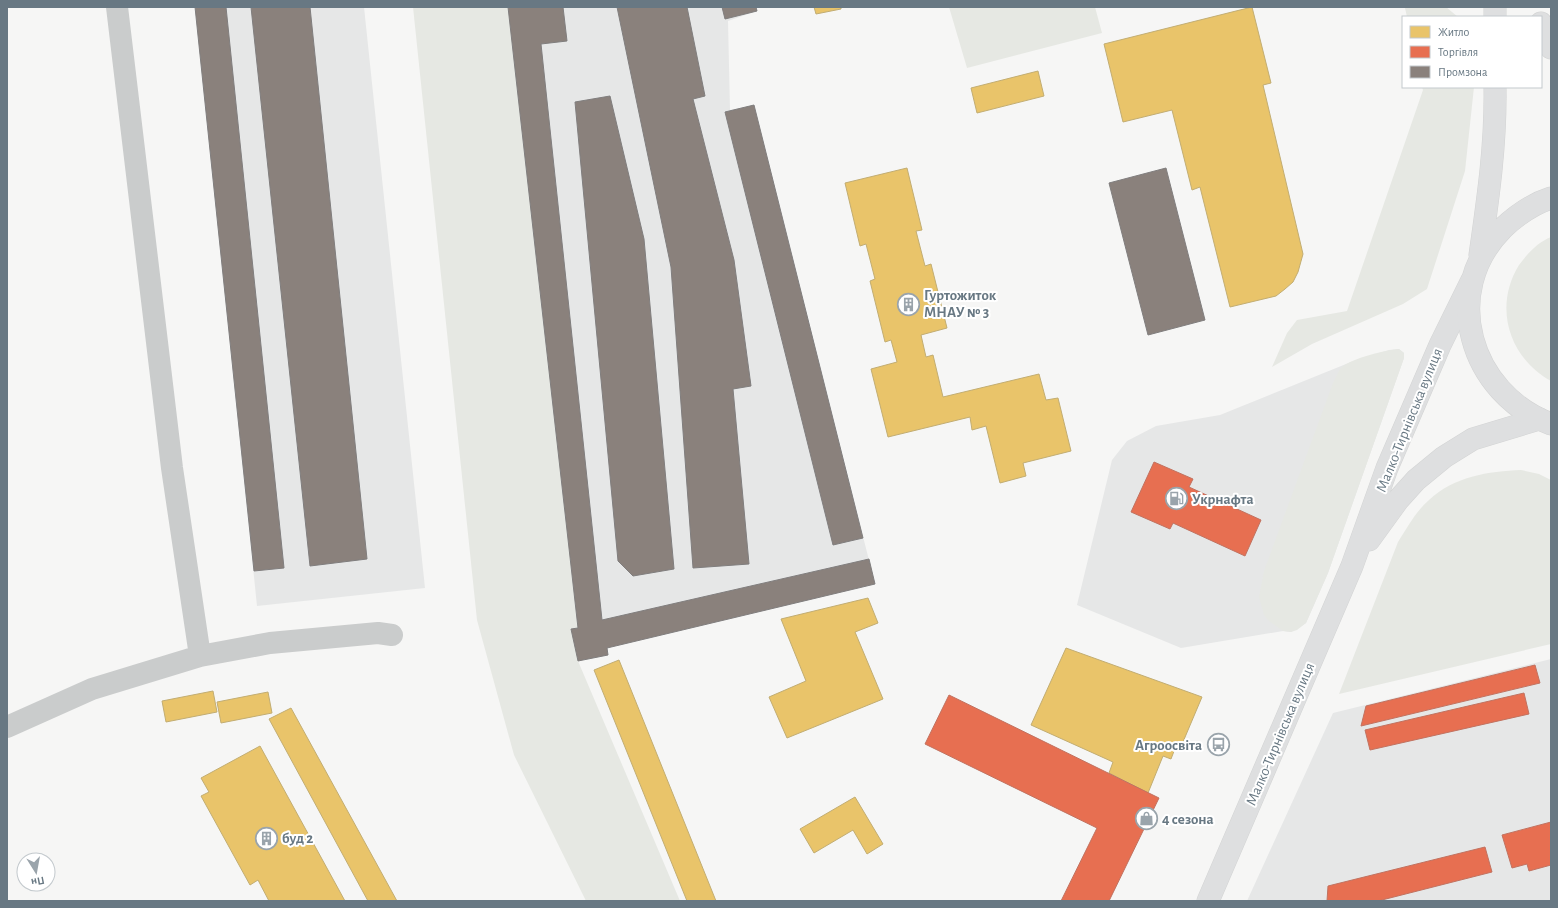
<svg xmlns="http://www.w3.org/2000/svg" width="1558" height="908" font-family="'Alegreya Sans',sans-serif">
	<rect width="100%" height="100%" fill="#f6f6f5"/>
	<path fill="#e6e7e7" d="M195,7h169l61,581 -168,18z
		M508,7h248l1,4 -29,10 2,89 24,-5 121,479 -268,64 1,7 -30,6 -7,-32 7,-1z
		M1399,349l5,4v5l-76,215 -22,50 -15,9 -8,-1 -102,17 -104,-43 35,-145 15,-19 29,-15 64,-11 131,-53 38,-12z
		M1551,659v242h-304l86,-188z"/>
	<path fill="#e6e8e3" d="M413,7h95l70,621 -7,1 7,32 102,240h-94l-72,-146 -37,-135z
		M949,7h146l7,26 -135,35z
		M1446,7l12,10h-51l-2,-9z
		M1422,87h52l-9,84 -38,118 -24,15 -91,40 -40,23 15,-34 10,-13 50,-9 76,-221z
		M1551,237v144c-42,-23 -58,-74 -32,-116 8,-11 19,-23 32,-28z
		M1399,349l5,4v5l-76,215 -22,50 -9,7 -6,2 -8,-1 -14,-10 -5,-6 -5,-18 5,-26 69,-188c3,-5 5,-12 9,-16 11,-9 44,-17 57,-18z
		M1521,470l18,4 12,6v164l-212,50 59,-152c9,-14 18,-31 31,-42 24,-23 60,-29 92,-30z"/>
	<path fill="#e9c46a" stroke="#c2ad72" d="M814,7h27v2l-25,5z
		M1252,7l19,76 -8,2 40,169 -5,18 -5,10 -8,7 -9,7 -46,11 -30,-120 -8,3 -20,-80 -49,12 -19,-78z
		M1038,71l6,25 -67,17 -6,-25z
		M907,168l15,62 -6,1 9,35 6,-2 16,64 -26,7 5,22 7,-2 10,42 96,-23 7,26 12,-2 13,53 -48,12 3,13 -26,7 -14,-57 -14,4 -2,-13 -82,20 -17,-68 26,-7 -6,-22 -6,2 -15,-61 5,-2 -9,-35 -6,2 -15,-63z
		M868,598l10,25 -23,9 28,67 -96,39 -18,-41 37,-16 -25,-62z
		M1066,648l136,49 -22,52 -4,-3 -5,13 -8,-3 -15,37 -39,-20 4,-11 -82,-37z
		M619,660l97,241h-29l-93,-231z
		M213,691l4,21 -51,10 -4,-21z
		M268,692l4,21 -51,10 -4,-21z
		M291,708l106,193h-29l-99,-182z
		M260,746l85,155h-76l-11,-21 -8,5 -49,-89 8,-4 -8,-14z
		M855,797l28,47 -16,10 -14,-24 -39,23 -14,-24z"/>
	<path fill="#e76f51" stroke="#c17260" d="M1154,462l39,17 -4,8 72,33 -16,36 -72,-33 -3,6 -39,-17z
		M1535,665l5,18 -179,43 5,-20z
		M1524,693l5,21 -159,36 -5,-20z
		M949,695l210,103 -50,103h-48l36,-73 -172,-84z
		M1551,822v43l-22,6 -2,-7 -15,4 -10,-33z
		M1485,847l7,25 -114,29h-51l1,-15z"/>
	<path fill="#8a817c" stroke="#807e7e" d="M195,7h31l58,561 -30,3z
		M251,7h59l57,552 -57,7z
		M508,7h55l4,34 -26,3 61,576 267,-61 6,25 -268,64 1,7 -30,6 -7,-32 7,-1z
		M617,7h70l18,89 -12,3 41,161 17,126 -18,3 16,175 -56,4 -22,-301z
		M722,7h34l1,4 -32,8z
		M610,96l34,143 30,330 -41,7 -15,-15 -43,-459z
		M754,105l109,433 -30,7 -108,-433z
		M1166,168l39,152 -57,15 -39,-152z"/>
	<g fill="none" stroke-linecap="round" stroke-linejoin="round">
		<defs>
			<path id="major" d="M1369,540l29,-40 18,-20 28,-23 29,-18 66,-20
				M1208,901l144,-335 35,-98 53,-123 31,-63"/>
			<path id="highway" d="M1495,17v-10
				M1541,23l10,25
				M1551,198c-19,6 -34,17 -48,30 -64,64 -33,166 48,196
				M1480,255c8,-56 16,-111 15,-168"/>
		</defs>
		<use href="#major" stroke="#d3d4d4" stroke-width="23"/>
		<use href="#highway" stroke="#d2d3d3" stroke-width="23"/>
		<path stroke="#cacccc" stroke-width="22" d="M117,7l55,461 28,188
			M7,727l85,-38 108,-33 70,-13 108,-10 14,2"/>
		<use href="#major" stroke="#dedfe0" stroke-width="22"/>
		<use href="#highway" stroke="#dedfe0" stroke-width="22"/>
	</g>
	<defs>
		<symbol id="building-ring" viewBox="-11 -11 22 22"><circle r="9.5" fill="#fff" stroke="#9aa4ab" stroke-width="1.5"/><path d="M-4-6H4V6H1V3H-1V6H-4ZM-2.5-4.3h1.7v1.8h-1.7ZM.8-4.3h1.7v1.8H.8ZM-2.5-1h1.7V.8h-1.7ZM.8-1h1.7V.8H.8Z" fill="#9aa4ab"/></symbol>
		<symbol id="fuel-ring" viewBox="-11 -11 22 22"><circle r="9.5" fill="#fff" stroke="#9aa4ab" stroke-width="1.5"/><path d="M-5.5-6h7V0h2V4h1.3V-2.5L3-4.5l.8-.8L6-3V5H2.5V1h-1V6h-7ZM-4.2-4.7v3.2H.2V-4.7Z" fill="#9aa4ab"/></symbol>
		<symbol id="bus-ring" viewBox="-11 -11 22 22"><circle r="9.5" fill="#fff" stroke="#9aa4ab" stroke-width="1.5"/><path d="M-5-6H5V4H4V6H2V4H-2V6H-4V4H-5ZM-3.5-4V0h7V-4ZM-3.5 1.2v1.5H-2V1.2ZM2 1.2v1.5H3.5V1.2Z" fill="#9aa4ab"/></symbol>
		<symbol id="shop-ring" viewBox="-11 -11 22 22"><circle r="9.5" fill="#fff" stroke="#9aa4ab" stroke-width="1.5"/><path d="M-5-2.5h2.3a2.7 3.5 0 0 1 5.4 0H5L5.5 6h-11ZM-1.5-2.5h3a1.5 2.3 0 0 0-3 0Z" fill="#9aa4ab"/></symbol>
	</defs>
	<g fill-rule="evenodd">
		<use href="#building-ring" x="896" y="292" width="25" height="25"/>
		<use href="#fuel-ring" x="1164" y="486" width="25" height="25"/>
		<use href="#bus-ring" x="1206" y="732" width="25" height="25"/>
		<use href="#shop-ring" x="1134" y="806" width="25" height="25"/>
		<use href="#building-ring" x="254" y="826" width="25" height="25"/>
	</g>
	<g text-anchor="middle" stroke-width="4" stroke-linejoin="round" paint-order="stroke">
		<g font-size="15" font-weight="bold" fill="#687883" stroke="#fff" text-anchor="start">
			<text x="924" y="300">Гуртожиток<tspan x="924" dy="17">МНАУ № 3</tspan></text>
			<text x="1192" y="504">Укрнафта</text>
			<text x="1202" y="750" text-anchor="end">Агроосвіта</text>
			<text x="1162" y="824">4 сезона</text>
			<text x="282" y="843">буд 2</text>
		</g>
		<g font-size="15" fill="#687883" stroke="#fff">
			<text transform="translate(1409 420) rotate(-68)" y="5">Малко-Тирнівська вулиця</text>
			<text transform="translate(1280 734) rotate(-67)" y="5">Малко-Тирнівська вулиця</text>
		</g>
	</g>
	<rect width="1558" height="908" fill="none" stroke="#687883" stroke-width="16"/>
	<rect x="1402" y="16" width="140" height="72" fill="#ffffff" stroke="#c3c9cd"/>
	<rect x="1410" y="26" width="20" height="12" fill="#e9c46a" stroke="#c3c9cd"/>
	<text x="1438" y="36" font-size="12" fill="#687883">Житло</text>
	<rect x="1410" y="46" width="20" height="12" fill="#e76f51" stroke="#c3c9cd"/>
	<text x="1438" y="56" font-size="12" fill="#687883">Торгівля</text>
	<rect x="1410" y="66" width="20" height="12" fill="#8a817c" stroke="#c3c9cd"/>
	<text x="1438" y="76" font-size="12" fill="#687883">Промзона</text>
	<g transform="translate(36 872) rotate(169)"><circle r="19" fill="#ffffff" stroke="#c3c9cd"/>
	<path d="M0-3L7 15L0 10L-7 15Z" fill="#9aa4ab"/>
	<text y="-6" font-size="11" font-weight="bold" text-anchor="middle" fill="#687883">Пн</text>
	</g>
</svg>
